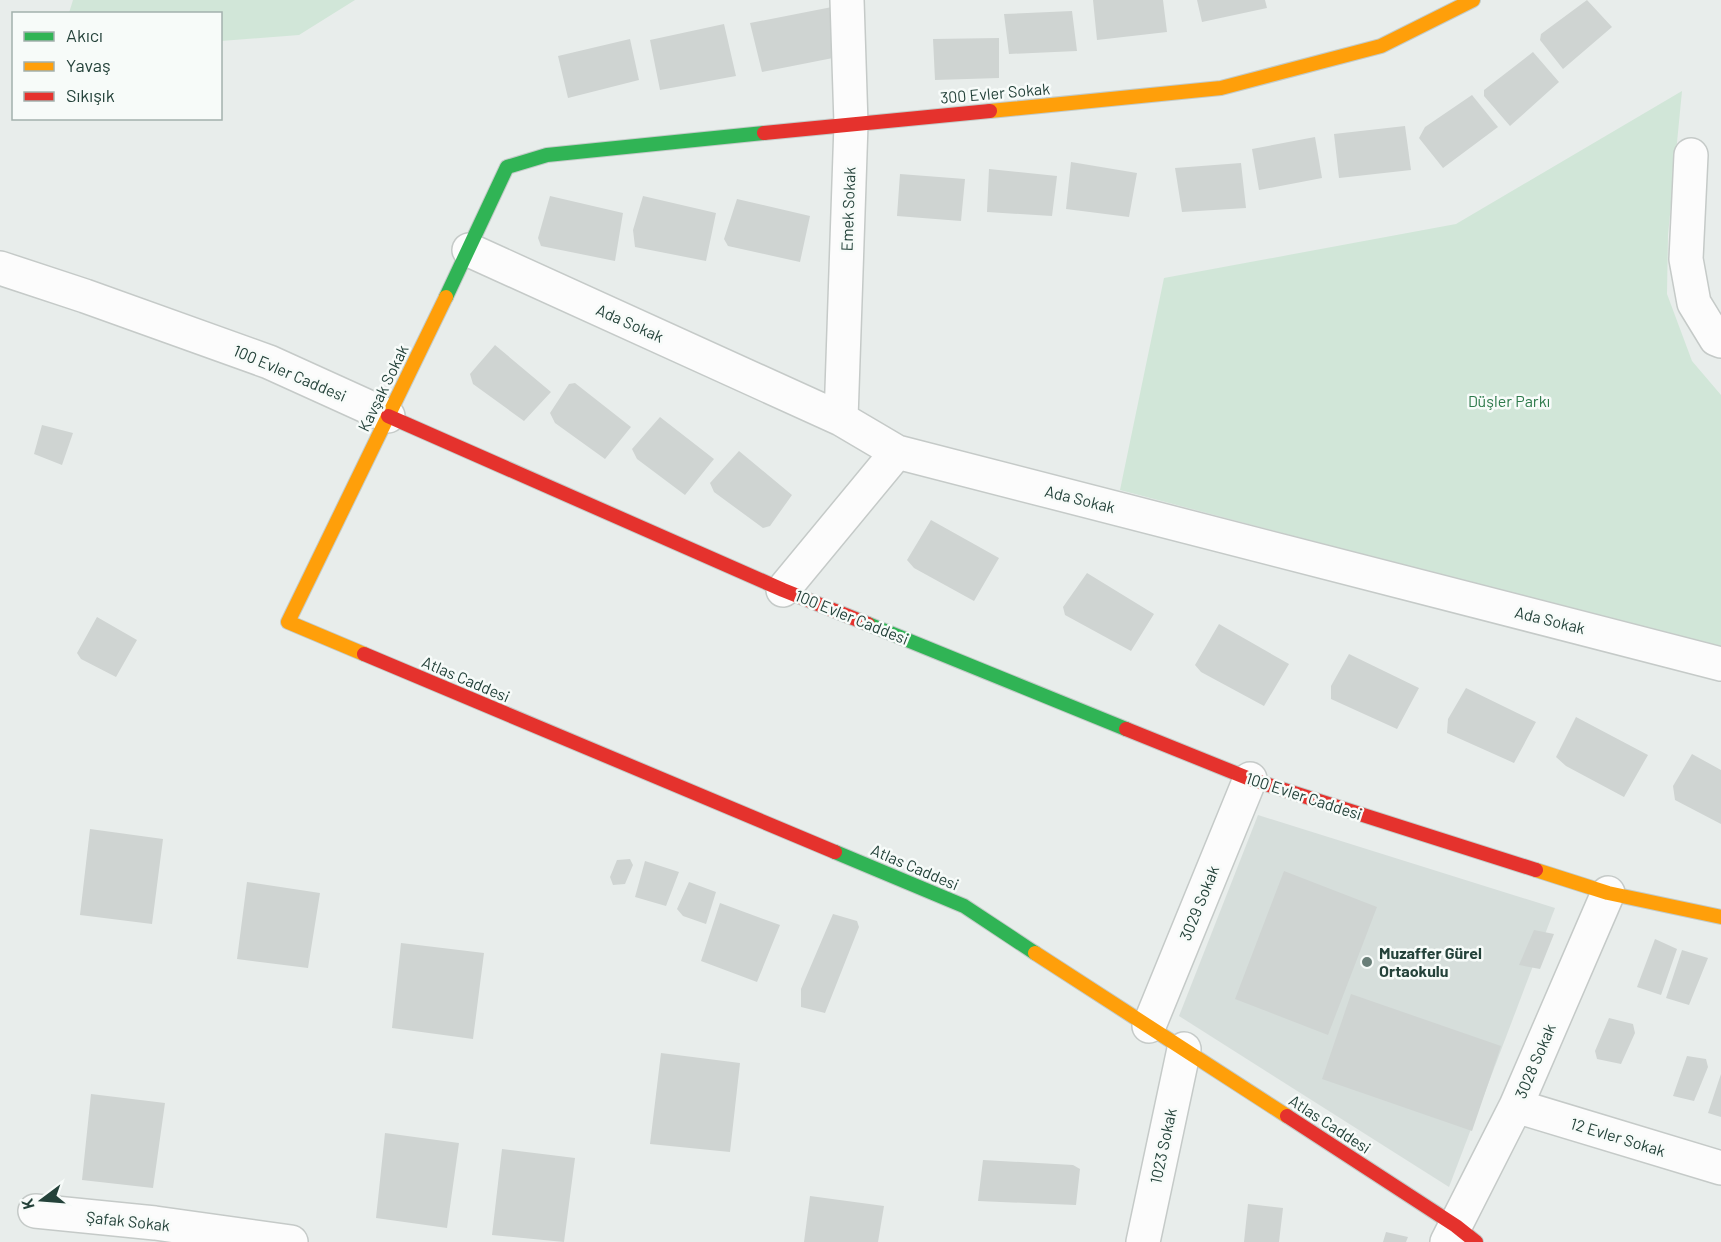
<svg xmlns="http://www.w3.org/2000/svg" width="1721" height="1242" font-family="Barlow,sans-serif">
	<rect width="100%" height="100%" fill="#e8edeb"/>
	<path fill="#d6dedb" d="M1258,815l297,93 -106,279 -270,-171z"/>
	<path fill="#d1e6d8" d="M73,0h282l-56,35 -78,6 -1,-27 -151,-1z
		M1682,91l-14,144 -1,59 25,67 29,34v254l-601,-159 44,-212 292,-54z"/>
	<path fill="#cfd4d2" d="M1093,0h70l4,32 -70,8z
		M1197,0h68l2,8 -65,14z
		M1587,0l25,27 -49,42 -23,-29 1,-6z
		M832,7l11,49 -81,16 -12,-49z
		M1072,11l5,40 -68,3 -5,-40z
		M724,24l12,52 -76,14 -10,-50z
		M999,38v40l-64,2 -2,-41z
		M630,39l9,41 -71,18 -10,-42z
		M1533,52l26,30 -49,44 -26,-30v-6z
		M1472,95l26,32 -55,41 -24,-30 6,-11z
		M1405,126l6,44 -72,8 -5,-44z
		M1315,137l7,41 -63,12 -7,-41z
		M1071,162l66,11 -8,44 -63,-8z
		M1241,163l5,45 -64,4 -7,-44z
		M989,169l68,7 -5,40 -65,-4z
		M900,174l65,5 -4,42 -64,-5z
		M550,196l73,17 -8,48 -74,-15 -3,-8z
		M643,196l73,17 -10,48 -71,-14 -2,-17z
		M737,199l73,17 -10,46 -72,-16 -4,-7z
		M495,345l56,47 -27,29 -51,-37 -3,-10z
		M575,383l56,44 -26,32 -50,-36 -5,-10 19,-29z
		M660,417l54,42 -29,36 -48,-36 -5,-10z
		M42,425l31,8 -11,32 -28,-11z
		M739,451l53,44 -22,31 -7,2 -49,-36 -4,-9z
		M931,520l68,38 -25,43 -60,-33 -7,-8z
		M1087,573l67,41 -23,37 -66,-36 -2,-8z
		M97,617l40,23 -21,37 -35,-18 -4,-6z
		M1219,624l70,40 -25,42 -63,-34 -6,-7z
		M1349,654l70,34 -22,41 -66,-30v-13z
		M1466,688l70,34 -22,41 -67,-30 1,-14z
		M1576,717l72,38 -24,42 -58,-31 -10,-9z
		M1692,754l29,16v54l-46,-24 -2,-14z
		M90,829l73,10 -11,85 -72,-9z
		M630,859l3,6 -8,19 -12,1 -3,-8 7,-17z
		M645,861l34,11 -13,34 -31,-9z
		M1284,871l93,36 -49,128 -93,-36z
		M247,882l73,11 -12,75 -71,-9z
		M689,882l27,10 -10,32 -23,-8 -6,-7z
		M720,903l60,22 -23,57 -56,-21z
		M833,914l24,7 2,6 -34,86 -24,-6v-18z
		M1534,930l20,4 -14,35 -21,-4z
		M1655,939l22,10 -16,46 -24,-8z
		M401,943l83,10 -11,86 -81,-11z
		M1682,950l26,8 -19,47 -23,-7z
		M1351,994l150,52 -29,85 -150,-52z
		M1609,1018l24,6 2,9 -14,31 -24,-5 -2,-8z
		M661,1053l79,10 -10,89 -80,-8z
		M1687,1056l19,3 2,8 -14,34 -21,-5z
		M1721,1074v43l-13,-4z
		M91,1094l74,9 -12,85 -71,-8z
		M385,1133l74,10 -12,85 -71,-10z
		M502,1149l73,9 -11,84 -72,-7z
		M983,1160l90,5 7,4 -4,36 -98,-4z
		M810,1196l74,10 -6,36h-74z
		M1248,1204l35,4 -4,34h-35z
		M1386,1232l22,5 -2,5h-23z"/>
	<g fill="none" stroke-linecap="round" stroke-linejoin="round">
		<defs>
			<path id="street" d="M1691,155l-5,104 8,44 22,36 5,2
				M469,250l372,169 56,33 824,212
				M0,268l85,28 184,66 119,54
				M841,419l10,-295 -4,-124
				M783,590l114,-138
				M1149,1026l101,-247
				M1516,1106l205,62
				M35,1211l120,12 136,19
				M1143,1242l41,-193
				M1447,1242l69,-136 92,-213"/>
			<path id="fast" d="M446,297l61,-130 40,-12 217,-22
				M868,624l258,105
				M835,852l129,54 71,47"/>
			<path id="slow" d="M990,111l231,-23 160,-42 92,-46
				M364,654l-76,-32 158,-325
				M1536,870l72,23 113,24
				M1035,953l252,163"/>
			<path id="jam" d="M764,133l226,-22
				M388,416l395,174 85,34
				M364,654l471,198
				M1126,729l124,50 286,91
				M1287,1116l169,110 20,16"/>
		</defs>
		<use href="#street" stroke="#c5cac8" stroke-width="36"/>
		<use href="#fast" stroke="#c3cbc8" stroke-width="16"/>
		<use href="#slow" stroke="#c3cbc8" stroke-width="16"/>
		<use href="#jam" stroke="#c3cbc8" stroke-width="16"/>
		<use href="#street" stroke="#fcfcfc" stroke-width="33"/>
		<use href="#fast" stroke="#30b455" stroke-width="14"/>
		<use href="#slow" stroke="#ff9f0a" stroke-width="14"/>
		<use href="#jam" stroke="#e5322d" stroke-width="14"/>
	</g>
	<circle fill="#697e78" stroke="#f7fbf9" stroke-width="2" cx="1367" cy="962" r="6"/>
	<g text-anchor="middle" stroke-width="5" stroke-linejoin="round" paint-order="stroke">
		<g font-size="16" fill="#24423a" stroke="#f7fbf9">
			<text transform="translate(995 93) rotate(-5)" y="6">300 Evler Sokak</text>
			<text transform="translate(848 209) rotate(-88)" y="6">Emek Sokak</text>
			<text transform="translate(630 323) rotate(24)" y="6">Ada Sokak</text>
			<text transform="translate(290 373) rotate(23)" y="6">100 Evler Caddesi</text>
			<text transform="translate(383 388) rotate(-64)" y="6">Kavşak Sokak</text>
			<text transform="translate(1080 499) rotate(14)" y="6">Ada Sokak</text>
			<text transform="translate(852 617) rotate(22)" y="6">100 Evler Caddesi</text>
			<text transform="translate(1550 620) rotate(14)" y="6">Ada Sokak</text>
			<text transform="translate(466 679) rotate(23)" y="6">Atlas Caddesi</text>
			<text transform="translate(1304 796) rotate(18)" y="6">100 Evler Caddesi</text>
			<text transform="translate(915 867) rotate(23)" y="6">Atlas Caddesi</text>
			<text transform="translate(1199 903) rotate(-68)" y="6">3029 Sokak</text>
			<text transform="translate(1535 1061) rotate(-67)" y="6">3028 Sokak</text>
			<text transform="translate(1330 1124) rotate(33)" y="6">Atlas Caddesi</text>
			<text transform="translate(1618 1137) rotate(17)" y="6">12 Evler Sokak</text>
			<text transform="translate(1163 1146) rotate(-78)" y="6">1023 Sokak</text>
			<text transform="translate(128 1221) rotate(6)" y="6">Şafak Sokak</text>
		</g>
		<g font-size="16" fill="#2d7a4b" stroke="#f7fbf9">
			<text x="1509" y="407">Düşler Parkı</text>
		</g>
		<g font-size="16" font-weight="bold" fill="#24423a" stroke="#f7fbf9" text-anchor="start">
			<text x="1379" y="959">Muzaffer Gürel<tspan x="1379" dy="18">Ortaokulu</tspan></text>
		</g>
	</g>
	<rect x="12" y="12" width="210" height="108" fill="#f7fbf9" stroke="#a3b1ad" stroke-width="1.5"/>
	<rect x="24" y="32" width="30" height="9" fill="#30b455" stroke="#a3b1ad" stroke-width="1.5"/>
	<text x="66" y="42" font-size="18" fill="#24423a">Akıcı</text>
	<rect x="24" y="62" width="30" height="9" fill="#ff9f0a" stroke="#a3b1ad" stroke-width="1.5"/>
	<text x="66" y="72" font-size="18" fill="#24423a">Yavaş</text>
	<rect x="24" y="92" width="30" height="9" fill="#e5322d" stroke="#a3b1ad" stroke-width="1.5"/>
	<text x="66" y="102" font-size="18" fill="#24423a">Sıkışık</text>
	<g transform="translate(42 1200) rotate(254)" stroke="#f7fbf9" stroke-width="4.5" paint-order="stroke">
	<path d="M0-4.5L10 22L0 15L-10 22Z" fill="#24423a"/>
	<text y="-9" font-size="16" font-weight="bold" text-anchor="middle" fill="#24423a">K</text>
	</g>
</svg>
